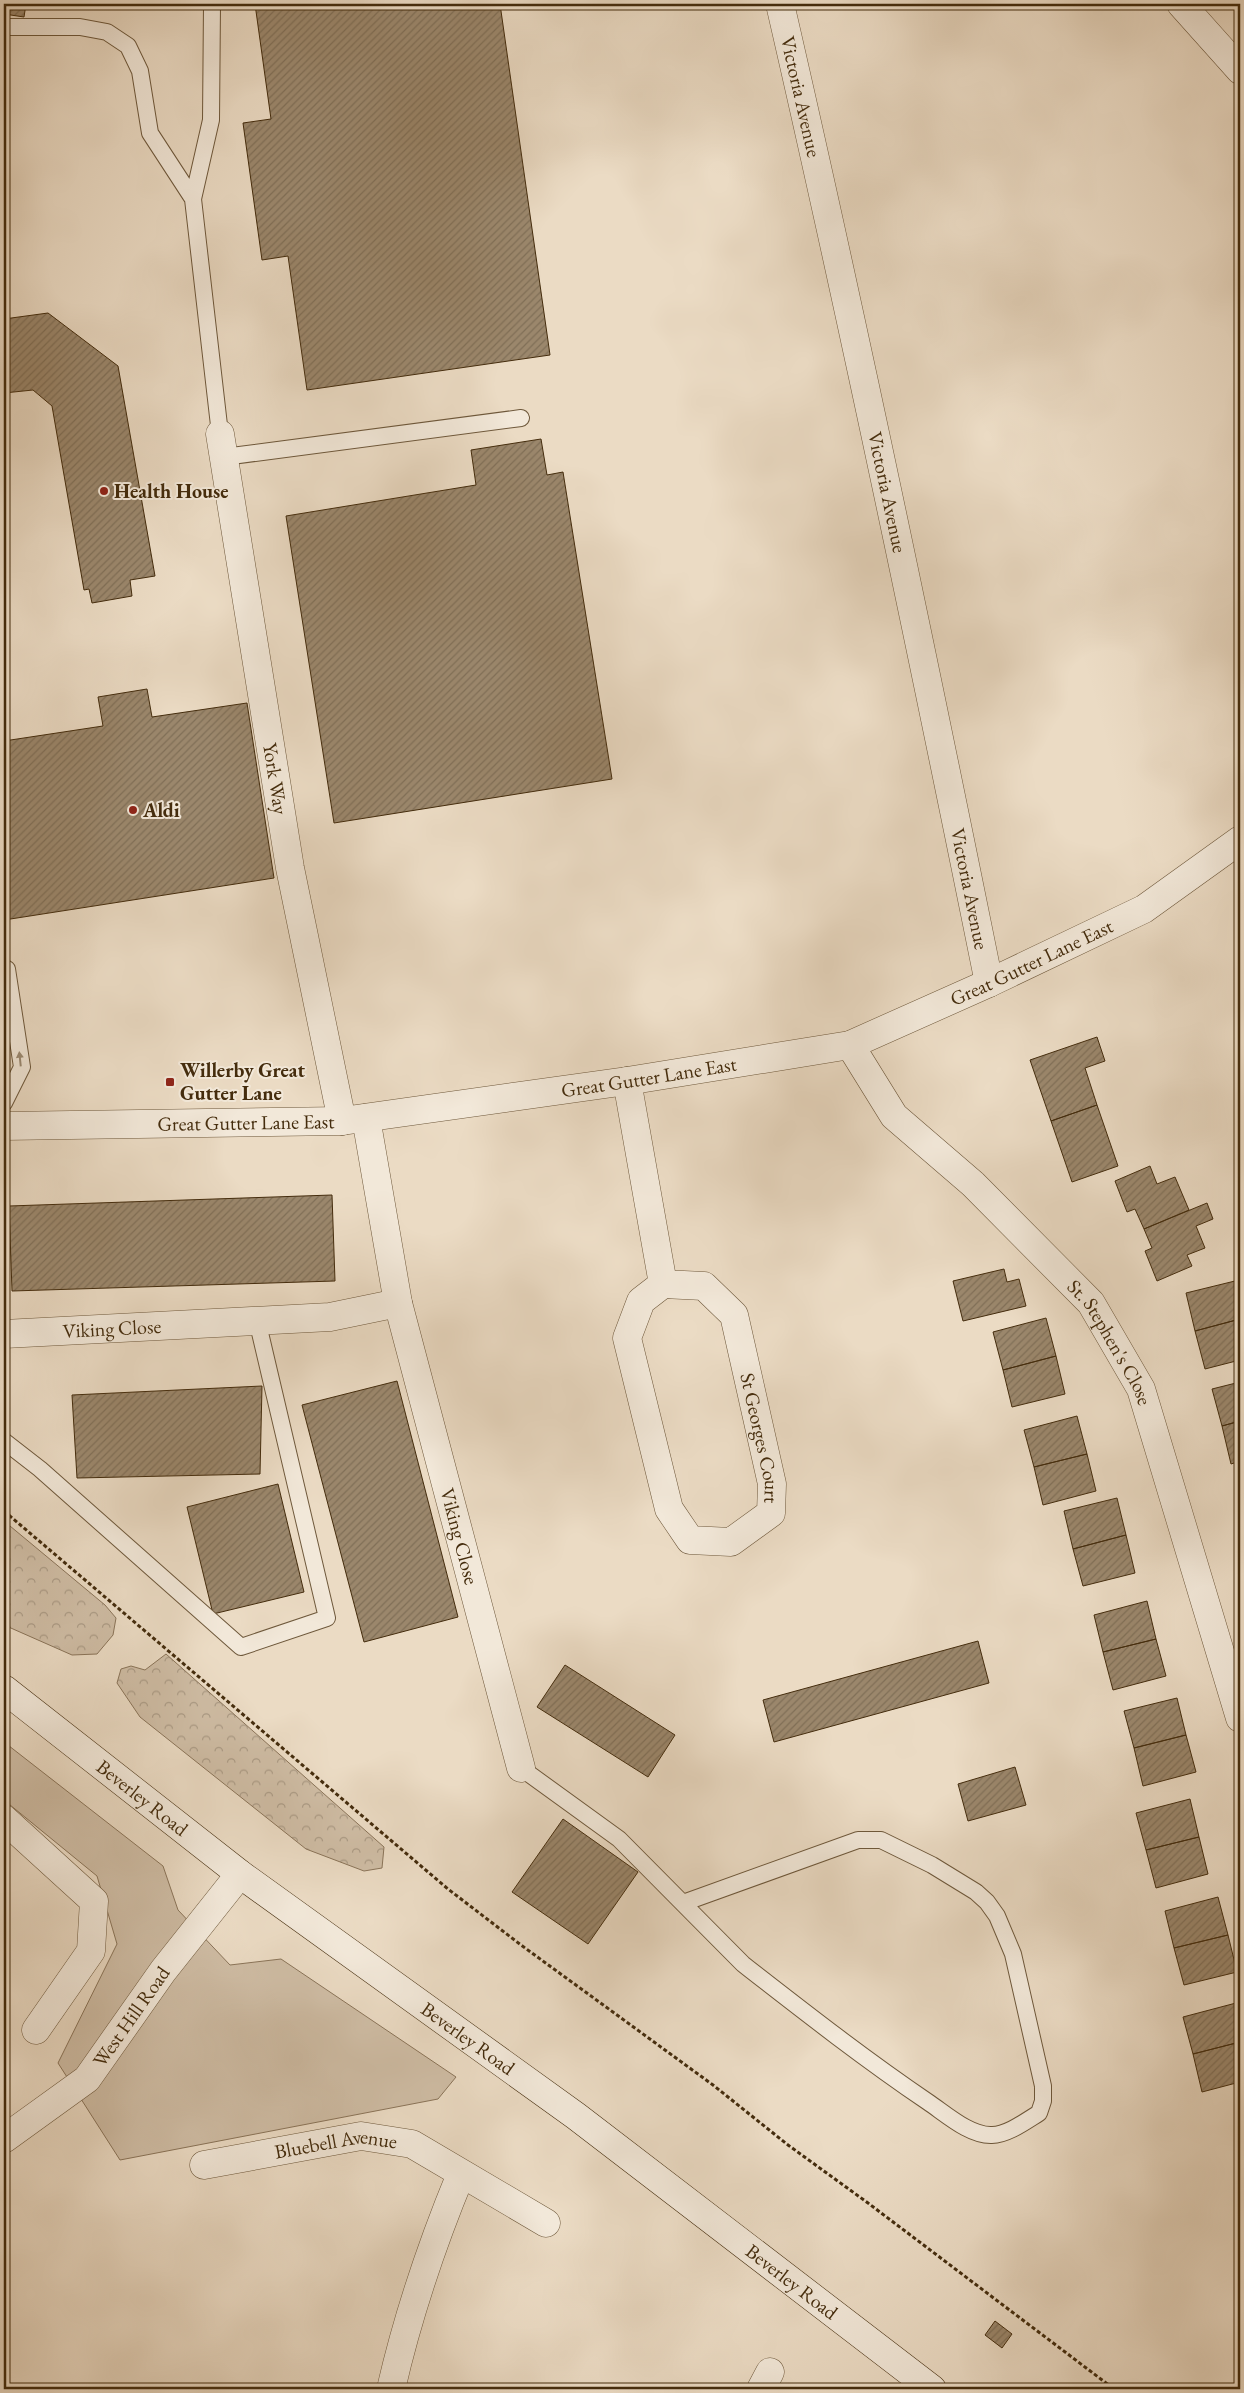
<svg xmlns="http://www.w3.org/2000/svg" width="1244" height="2393" font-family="'EB Garamond',serif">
	<defs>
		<pattern id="forest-crowns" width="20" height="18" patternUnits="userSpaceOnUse" patternTransform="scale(1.25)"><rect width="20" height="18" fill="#cfbda5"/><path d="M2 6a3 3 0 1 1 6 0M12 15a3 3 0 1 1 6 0" fill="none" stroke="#aa9a85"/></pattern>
		<pattern id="building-hatch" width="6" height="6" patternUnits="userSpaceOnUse" patternTransform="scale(1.25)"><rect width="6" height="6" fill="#9b876c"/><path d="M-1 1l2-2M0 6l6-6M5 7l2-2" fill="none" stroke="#806f57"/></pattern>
	</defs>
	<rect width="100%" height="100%" fill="#ebdbc4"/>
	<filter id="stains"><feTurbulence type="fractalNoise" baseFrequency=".004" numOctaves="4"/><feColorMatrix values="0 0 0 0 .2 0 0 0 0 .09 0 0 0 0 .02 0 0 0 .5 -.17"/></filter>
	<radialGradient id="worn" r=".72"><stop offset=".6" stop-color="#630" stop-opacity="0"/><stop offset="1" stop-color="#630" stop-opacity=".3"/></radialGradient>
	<path fill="#cfbda5" stroke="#8a7459" d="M4,1742l159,124 15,44 52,55 51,-6 175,118 -18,22 -318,61 -62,-97 59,-119 -20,-68 -93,-76z"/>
	<path fill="url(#forest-crowns)" stroke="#8a7459" d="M4,1521l101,84 11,13 -3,17 -16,19 -25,1 -68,-30z
		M166,1654l218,193 -2,21 -18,3 -58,-22 -166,-132 -23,-34 4,-14 10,-3 14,4z"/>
	<path fill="url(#building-hatch)" stroke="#442c0d" d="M4,4h22l-2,13 -20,-3z
		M255,4h245l50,351 -243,35 -19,-134 -26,4 -19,-137 28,-4z
		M48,313l70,53 37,210 -25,4 2,16 -40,7 -3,-14 -5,1 -32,-184 -19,-16 -29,3v-74z
		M541,439l6,36 16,-3 49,307 -278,44 -48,-307 190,-31 -5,-35z
		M147,689l5,28 95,-14 27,175 -270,42v-179l99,-15 -5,-29z
		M1097,1037l8,24 -20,7 12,37 -46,16 -21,-61z
		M1097,1105l21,61 -46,16 -21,-61z
		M1150,1166l7,18 18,-7 14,33 -45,19 -9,-20 -8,3 -12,-31z
		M332,1195l3,86 -323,10 -3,-85z
		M1207,1203l6,16 -17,7 9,22 -18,7 5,11 -35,15 -12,-30 7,-3 -8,-19z
		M1004,1269l3,13 12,-3 7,27 -63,15 -10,-40z
		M1239,1280l1,39 -45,12 -9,-38z
		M1046,1318l10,38 -53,14 -10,-38z
		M1240,1319v41l-35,9 -10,-38z
		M1056,1356l9,38 -53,13 -9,-37z
		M397,1381l61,236 -94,25 -62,-237z
		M1240,1382v39l-18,5 -10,-37z
		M262,1386l-2,88 -183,4 -5,-83z
		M1077,1416l10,38 -53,13 -10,-37z
		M1240,1421v40l-9,3 -9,-38z
		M1087,1454l9,37 -53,14 -9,-38z
		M278,1484l26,108 -91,22 -26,-107z
		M1117,1498l9,37 -53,14 -9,-38z
		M1126,1535l9,38 -52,13 -10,-37z
		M1147,1601l9,38 -53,13 -9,-37z
		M1156,1639l10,37 -53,14 -10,-38z
		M978,1641l11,42 -215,59 -11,-42z
		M565,1665l110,70 -27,42 -111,-70z
		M1177,1698l9,37 -52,13 -10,-37z
		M1186,1735l10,37 -53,14 -9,-38z
		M1015,1767l11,38 -58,16 -10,-37z
		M1190,1799l9,38 -53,13 -10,-37z
		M563,1819l75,53 -50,72 -76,-52z
		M1199,1837l9,37 -52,14 -10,-38z
		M1218,1897l10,38 -54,13 -9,-37z
		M1228,1935l9,37 -53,13 -10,-37z
		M1236,2003l4,16v23l-47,12 -10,-37z
		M1240,2042v40l-38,10 -9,-38z
		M995,2321l17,13 -10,14 -17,-13z"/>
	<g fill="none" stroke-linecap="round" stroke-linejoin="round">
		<defs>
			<path id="lane" d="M212,4l-1,116 -18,79 27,235
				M4,27h76l27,5 21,14 12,25 10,62 43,66
				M224,457l297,-39
				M4,969h3l15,98 -18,36
				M4,1441l36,28 201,178 86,-29 -70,-298
				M521,1768l98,71 124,125 5,4c59,46 118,92 180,134 18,12 42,34 64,33 15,0 34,-14 47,-22l4,-12v-15l-30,-132 -16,-38 -10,-14 -11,-10 -44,-27 -51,-25h-23l-175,63"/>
			<g id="street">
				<path id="s1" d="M780,4c75,325 143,652 209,979"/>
				<path d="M1181,4l59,66"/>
				<path id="s2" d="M220,434l70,434 52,253"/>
				<path id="s3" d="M850,1045l44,71 79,68 118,119 50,86 99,329"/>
				<path id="s4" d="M627,1081l36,203 41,2 30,29 38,169 -1,29 -40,29 -41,-2 -21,-31 -42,-171 14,-37 22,-17"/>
				<path id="s5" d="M366,1118l32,185 123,465"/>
				<path id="s6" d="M4,1126l338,-5 285,-40 223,-36 139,-62 155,-74 96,-69"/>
				<path id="s7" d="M4,1334l326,-17 68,-14"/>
				<path d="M4,1819l90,82 -3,50 -55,79"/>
				<path id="s8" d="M4,2139l83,-60 76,-108 77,-97"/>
				<path id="s9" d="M204,2165l157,-29 51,8 134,79"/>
				<path d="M391,2389c17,-74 41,-145 70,-215"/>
				<path d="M761,2389l9,-17"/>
			</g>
			<g id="secondary">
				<path id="s10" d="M4,1689l236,185 336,242 356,273"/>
			</g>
		</defs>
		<use href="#lane" stroke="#6e583b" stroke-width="18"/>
		<use href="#street" stroke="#6e583b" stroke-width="29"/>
		<use href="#secondary" stroke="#442c0d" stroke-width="29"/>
		<path stroke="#442c0d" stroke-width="3" stroke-dasharray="4 2.5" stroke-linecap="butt" d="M4,1511l444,378 73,56 192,140 75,60 80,58 246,186"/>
		<use href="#lane" stroke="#f2e8d9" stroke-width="16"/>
		<use href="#street" stroke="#f2e8d9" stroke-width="28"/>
		<use href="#secondary" stroke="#f2e8d9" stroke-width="28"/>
	</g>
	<defs><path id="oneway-solid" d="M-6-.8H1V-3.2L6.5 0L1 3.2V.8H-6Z" transform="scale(1.25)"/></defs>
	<use fill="#9b8a73" href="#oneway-solid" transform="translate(20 1059) rotate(-96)"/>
	<g fill="#8f2418" stroke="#f2e8d9" stroke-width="2">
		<circle cx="104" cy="491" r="5"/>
		<circle cx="133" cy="810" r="5"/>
		<rect x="165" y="1077" width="10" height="10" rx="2.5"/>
	</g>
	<g text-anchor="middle" stroke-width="4" stroke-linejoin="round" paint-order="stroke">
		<g font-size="20" fill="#442c0d" stroke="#f2e8d9">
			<text dy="7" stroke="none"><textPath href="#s1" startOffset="95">Victoria Avenue</textPath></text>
			<text dy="7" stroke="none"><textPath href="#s1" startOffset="500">Victoria Avenue</textPath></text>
			<text dy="7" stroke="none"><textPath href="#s2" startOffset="349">York Way</textPath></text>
			<text dy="7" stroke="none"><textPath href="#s1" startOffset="905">Victoria Avenue</textPath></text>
			<text dy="7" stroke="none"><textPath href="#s6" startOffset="1051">Great Gutter Lane East</textPath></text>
			<text dy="7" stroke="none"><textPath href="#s6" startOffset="648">Great Gutter Lane East</textPath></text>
			<text dy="7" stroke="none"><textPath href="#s6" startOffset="242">Great Gutter Lane East</textPath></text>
			<text dy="7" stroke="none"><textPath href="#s7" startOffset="108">Viking Close</textPath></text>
			<text dy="7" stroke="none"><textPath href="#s3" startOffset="399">St. Stephen's Close</textPath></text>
			<text dy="7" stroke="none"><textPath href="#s4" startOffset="415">St Georges Court</textPath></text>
			<text dy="7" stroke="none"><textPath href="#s5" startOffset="429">Viking Close</textPath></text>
			<text dy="7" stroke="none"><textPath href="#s10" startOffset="176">Beverley Road</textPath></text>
			<text dy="7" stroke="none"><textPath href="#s8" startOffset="179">West Hill Road</textPath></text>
			<text dy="7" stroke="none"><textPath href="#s10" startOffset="581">Beverley Road</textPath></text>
			<text dy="7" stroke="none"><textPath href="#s9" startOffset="134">Bluebell Avenue</textPath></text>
			<text dy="7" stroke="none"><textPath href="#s10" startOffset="986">Beverley Road</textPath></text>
		</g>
		<g font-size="20" font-weight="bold" fill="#442c0d" stroke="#f2e8d9" text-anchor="start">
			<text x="114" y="498">Health House</text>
			<text x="143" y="817">Aldi</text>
			<text x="180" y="1077">Willerby Great<tspan x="180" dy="23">Gutter Lane</tspan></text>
		</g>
	</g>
	<rect width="1244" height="2393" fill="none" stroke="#ebdbc4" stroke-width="20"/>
	<rect x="5" y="5" width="1234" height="2383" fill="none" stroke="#442c0d" stroke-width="2.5"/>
	<rect x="10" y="10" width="1224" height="2373" fill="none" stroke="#442c0d"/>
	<rect width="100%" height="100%" filter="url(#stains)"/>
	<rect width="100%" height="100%" fill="url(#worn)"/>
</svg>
